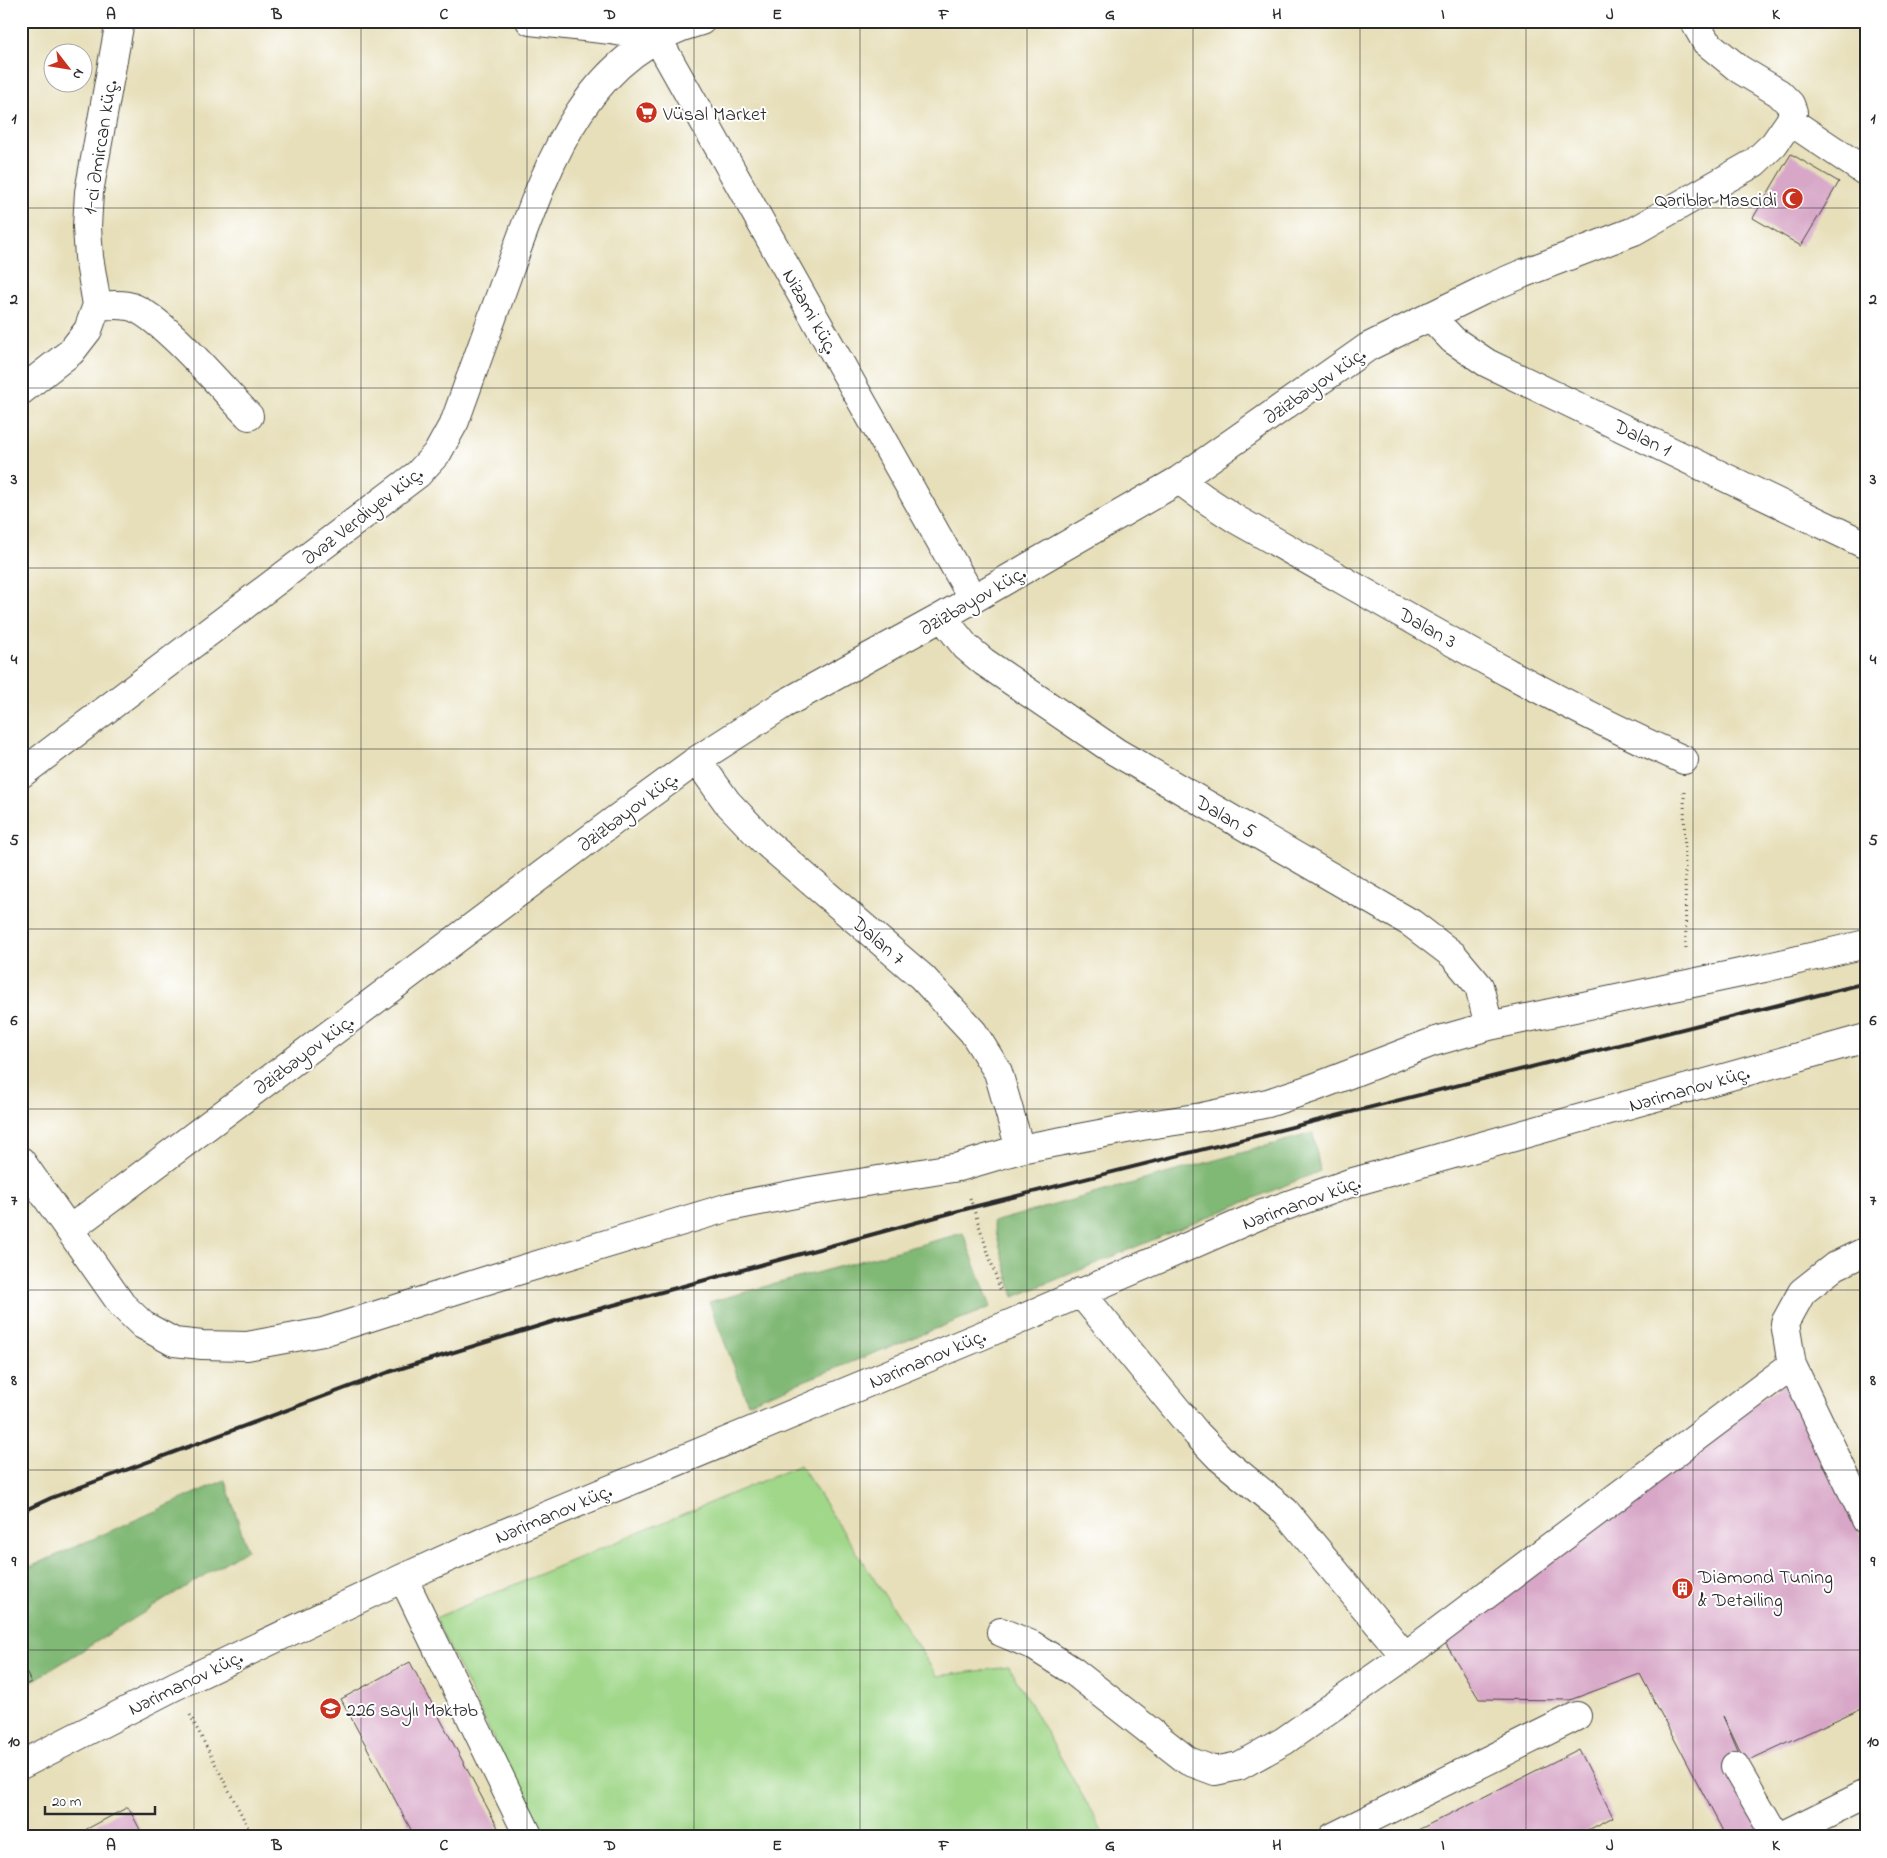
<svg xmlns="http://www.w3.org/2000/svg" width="1887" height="1858" font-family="'Indie Flower',sans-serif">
	<rect width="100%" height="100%" fill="#fff"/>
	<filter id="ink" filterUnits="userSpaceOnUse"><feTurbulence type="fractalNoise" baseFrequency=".02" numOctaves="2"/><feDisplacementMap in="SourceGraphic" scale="10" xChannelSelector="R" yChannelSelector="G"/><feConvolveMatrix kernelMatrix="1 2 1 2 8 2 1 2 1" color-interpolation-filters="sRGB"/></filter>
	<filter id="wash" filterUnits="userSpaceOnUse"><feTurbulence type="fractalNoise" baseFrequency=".0096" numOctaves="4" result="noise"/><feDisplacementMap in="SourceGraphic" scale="20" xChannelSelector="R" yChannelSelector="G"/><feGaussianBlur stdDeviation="1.12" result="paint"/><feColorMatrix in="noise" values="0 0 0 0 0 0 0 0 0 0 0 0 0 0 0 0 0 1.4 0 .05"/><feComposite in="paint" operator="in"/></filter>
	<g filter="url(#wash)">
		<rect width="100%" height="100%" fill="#e7dfba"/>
		<path fill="#a0d789" stroke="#66815a" d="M800,1465l137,211 72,-9 97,170h-565l-106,-219z"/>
		<path fill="#80b875" stroke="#567250" d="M1313,1133l7,38 -306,126 -21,-75z
			M963,1233l28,74 -243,96 -39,-101z
			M225,1480l22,69 -216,133 -10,-20v-91z"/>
		<g id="blocks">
			<path fill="#d8a7c8" d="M1791,154l48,28 -38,64 -48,-28z
				M1796,1375l70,171v160l-121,56 -22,-46 48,113 -15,8h-30l-86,-163 -70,26 -91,-1 -41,-68z
				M21,1662l10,20 -10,5z
				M410,1662l93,175h-88l-74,-138z
				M1579,1749l34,68 -38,20h-171z
				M128,1807l16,30h-72z"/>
		</g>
	</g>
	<g filter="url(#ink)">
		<use href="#blocks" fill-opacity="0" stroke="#474640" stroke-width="1"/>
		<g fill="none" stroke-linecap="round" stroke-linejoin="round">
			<defs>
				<path id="minor" d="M530,21l81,9 46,8
					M659,21l-2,17 316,561
					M1790,121l76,51
					M97,305c10,1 21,-1 31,1 30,5 97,86 121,110
					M1430,316l23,24 34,23 379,182
					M21,391l50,-39 17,-22 9,-25 -8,-48 -2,-30 2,-35 31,-171
					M1179,480l26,19 32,21c147,82 292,171 447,240
					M942,617l24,30 18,15 132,90 295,171 42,32 26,31 10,40
					M697,760l30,42 36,38 159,137 51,55 25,40 22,77
					M21,774l397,-300 20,-22 17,-31c18,-51 37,-102 55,-153 37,-101 74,-216 191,-247
					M21,1161l101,144 21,20 31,17 28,3 45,1 76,-14 171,-54 235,-71 81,-16 149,-24 61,-18 122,-23 60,-9 66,-14 45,-15 120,-46 56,-16 275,-58 102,-24
					M70,1229l545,-409 82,-60 87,-56 158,-87 237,-137 189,-133 116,-57 40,-17 110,-42 120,-68 20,-19 16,-23 3,-9 -3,-8 -11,-11 -40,-24 -33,-27 -12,-21
					M1866,1251l-31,15 -33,26 -17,31 7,42 74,155
					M1080,1292l117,142 23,24 65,53 120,145
					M403,1578l126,259
					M1001,1632l31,13 41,26 115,90 27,10 24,-5 45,-25 121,-85 387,-291
					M21,1765l154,-79 228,-108 80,-36 529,-219 248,-108 90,-32 516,-145
					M1735,1766l41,71
					M1333,1837l244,-121"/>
				<path id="major" d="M1779,1837l87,-43"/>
			</defs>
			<use href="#minor" stroke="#474640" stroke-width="30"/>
			<use href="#major" stroke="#474640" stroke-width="30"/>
			<path stroke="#474640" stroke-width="3" stroke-dasharray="1 4" stroke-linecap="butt" d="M1684,792l2,159
				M970,1198l31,94
				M190,1715l63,122"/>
			<use href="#minor" stroke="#fff" stroke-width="28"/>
			<use href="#major" stroke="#fff" stroke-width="28"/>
			<path stroke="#2b2b2b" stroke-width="4" d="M21,1512l30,-14 338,-126 166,-51 418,-114 893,-224"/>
		</g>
	</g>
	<path fill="none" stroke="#2b2b2b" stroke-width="1" stroke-opacity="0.55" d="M194,21v1816M361,21v1816M527,21v1816M694,21v1816M860,21v1816M1027,21v1816M1193,21v1816M1360,21v1816M1526,21v1816M1693,21v1816M21,208h1845M21,388h1845M21,568h1845M21,749h1845M21,929h1845M21,1109h1845M21,1290h1845M21,1470h1845M21,1650h1845"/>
	<defs>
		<symbol id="supermarket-disc" viewBox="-11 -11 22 22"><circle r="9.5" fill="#c8321e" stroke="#fff"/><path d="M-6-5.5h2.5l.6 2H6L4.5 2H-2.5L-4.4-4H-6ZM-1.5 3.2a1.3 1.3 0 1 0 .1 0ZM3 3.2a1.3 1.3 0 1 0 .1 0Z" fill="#fff"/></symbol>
		<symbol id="mosque-disc" viewBox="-11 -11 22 22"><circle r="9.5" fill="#c8321e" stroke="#fff"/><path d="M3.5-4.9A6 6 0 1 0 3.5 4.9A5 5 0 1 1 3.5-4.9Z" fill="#fff"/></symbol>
		<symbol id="building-disc" viewBox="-11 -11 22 22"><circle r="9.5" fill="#c8321e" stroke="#fff"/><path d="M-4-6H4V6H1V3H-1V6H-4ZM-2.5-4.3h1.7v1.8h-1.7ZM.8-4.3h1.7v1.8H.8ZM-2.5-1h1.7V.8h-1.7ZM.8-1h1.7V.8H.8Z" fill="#fff"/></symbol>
		<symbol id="school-disc" viewBox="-11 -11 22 22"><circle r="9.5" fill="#c8321e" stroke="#fff"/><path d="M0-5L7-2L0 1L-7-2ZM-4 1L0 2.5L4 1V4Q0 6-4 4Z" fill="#fff"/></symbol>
	</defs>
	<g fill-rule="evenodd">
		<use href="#supermarket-disc" x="634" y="100" width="25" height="25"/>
		<use href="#mosque-disc" x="1780" y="186" width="25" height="25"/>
		<use href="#building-disc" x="1670" y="1576" width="25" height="25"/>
		<use href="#school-disc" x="318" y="1696" width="25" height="25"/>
	</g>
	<g text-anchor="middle" stroke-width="4" stroke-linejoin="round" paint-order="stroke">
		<g font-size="20" fill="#2b2b2b" stroke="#fff" text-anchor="start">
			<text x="663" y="120">Vüsal Market</text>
			<text x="1777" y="206" text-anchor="end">Qəriblər Məscidi</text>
			<text x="1698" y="1583">Diamond Tuning<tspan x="1698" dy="23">&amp; Detailing</tspan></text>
			<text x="346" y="1716">226 saylı Məktəb</text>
		</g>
		<g font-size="20" fill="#2b2b2b" stroke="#fff">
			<text transform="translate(99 147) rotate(-81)" y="7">1-ci Əmircan küç.</text>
			<text transform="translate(811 311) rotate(61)" y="7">Nizami küç.</text>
			<text transform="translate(1314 385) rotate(-35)" y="7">Əzizbəyov küç.</text>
			<text transform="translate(1643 437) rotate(26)" y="7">Dalan 1</text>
			<text transform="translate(362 515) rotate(-38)" y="7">Əvəz Verdiyev küç.</text>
			<text transform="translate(972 600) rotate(-30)" y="7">Əzizbəyov küç.</text>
			<text transform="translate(1428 627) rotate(29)" y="7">Dalan 3</text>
			<text transform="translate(627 811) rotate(-37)" y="7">Əzizbəyov küç.</text>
			<text transform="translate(1226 816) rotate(30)" y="7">Dalan 5</text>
			<text transform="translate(879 940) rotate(41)" y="7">Dalan 7</text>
			<text transform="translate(303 1054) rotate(-37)" y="7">Əzizbəyov küç.</text>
			<text transform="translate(1689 1088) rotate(-16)" y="7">Nərimanov küç.</text>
			<text transform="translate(1301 1202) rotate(-20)" y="7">Nərimanov küç.</text>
			<text transform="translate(927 1358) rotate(-23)" y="7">Nərimanov küç.</text>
			<text transform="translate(553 1513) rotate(-23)" y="7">Nərimanov küç.</text>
			<text transform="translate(185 1682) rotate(-26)" y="7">Nərimanov küç.</text>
		</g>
	</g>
	<rect width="1887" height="1858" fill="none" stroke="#fff" stroke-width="55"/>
	<g transform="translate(68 68) rotate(121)"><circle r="24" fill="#ffffff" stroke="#aaaaaa"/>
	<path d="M0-4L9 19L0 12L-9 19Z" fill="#c8321e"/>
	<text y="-8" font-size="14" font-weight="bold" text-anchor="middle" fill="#2b2b2b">N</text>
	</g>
	<path d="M45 1806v8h110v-8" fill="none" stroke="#2b2b2b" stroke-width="2.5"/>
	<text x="52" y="1806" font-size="15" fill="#2b2b2b" stroke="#ffffff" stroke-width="4" paint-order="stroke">20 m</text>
	<rect x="28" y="28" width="1832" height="1802" fill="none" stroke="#2b2b2b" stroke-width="2"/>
	<g font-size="16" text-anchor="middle" font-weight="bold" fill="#2b2b2b">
		<text x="111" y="19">A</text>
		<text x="277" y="19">B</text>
		<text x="444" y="19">C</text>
		<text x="610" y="19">D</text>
		<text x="777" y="19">E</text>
		<text x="944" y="19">F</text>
		<text x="1110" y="19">G</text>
		<text x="1277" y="19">H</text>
		<text x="1443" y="19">I</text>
		<text x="1610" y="19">J</text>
		<text x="1776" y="19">K</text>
		<text x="14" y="123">1</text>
		<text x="1873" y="123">1</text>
		<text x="14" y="304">2</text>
		<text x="1873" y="304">2</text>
		<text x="14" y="484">3</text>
		<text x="1873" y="484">3</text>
		<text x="14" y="664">4</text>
		<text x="1873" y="664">4</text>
		<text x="14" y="845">5</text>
		<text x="1873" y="845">5</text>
		<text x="14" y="1025">6</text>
		<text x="1873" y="1025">6</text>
		<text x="14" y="1205">7</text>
		<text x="1873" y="1205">7</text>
		<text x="14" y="1385">8</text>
		<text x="1873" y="1385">8</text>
		<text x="14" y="1566">9</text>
		<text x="1873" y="1566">9</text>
		<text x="14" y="1746">10</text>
		<text x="1873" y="1746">10</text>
		<text x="111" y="1850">A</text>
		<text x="277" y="1850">B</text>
		<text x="444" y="1850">C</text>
		<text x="610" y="1850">D</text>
		<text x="777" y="1850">E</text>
		<text x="944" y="1850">F</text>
		<text x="1110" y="1850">G</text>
		<text x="1277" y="1850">H</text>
		<text x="1443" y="1850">I</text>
		<text x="1610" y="1850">J</text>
		<text x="1776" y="1850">K</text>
	</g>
</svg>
